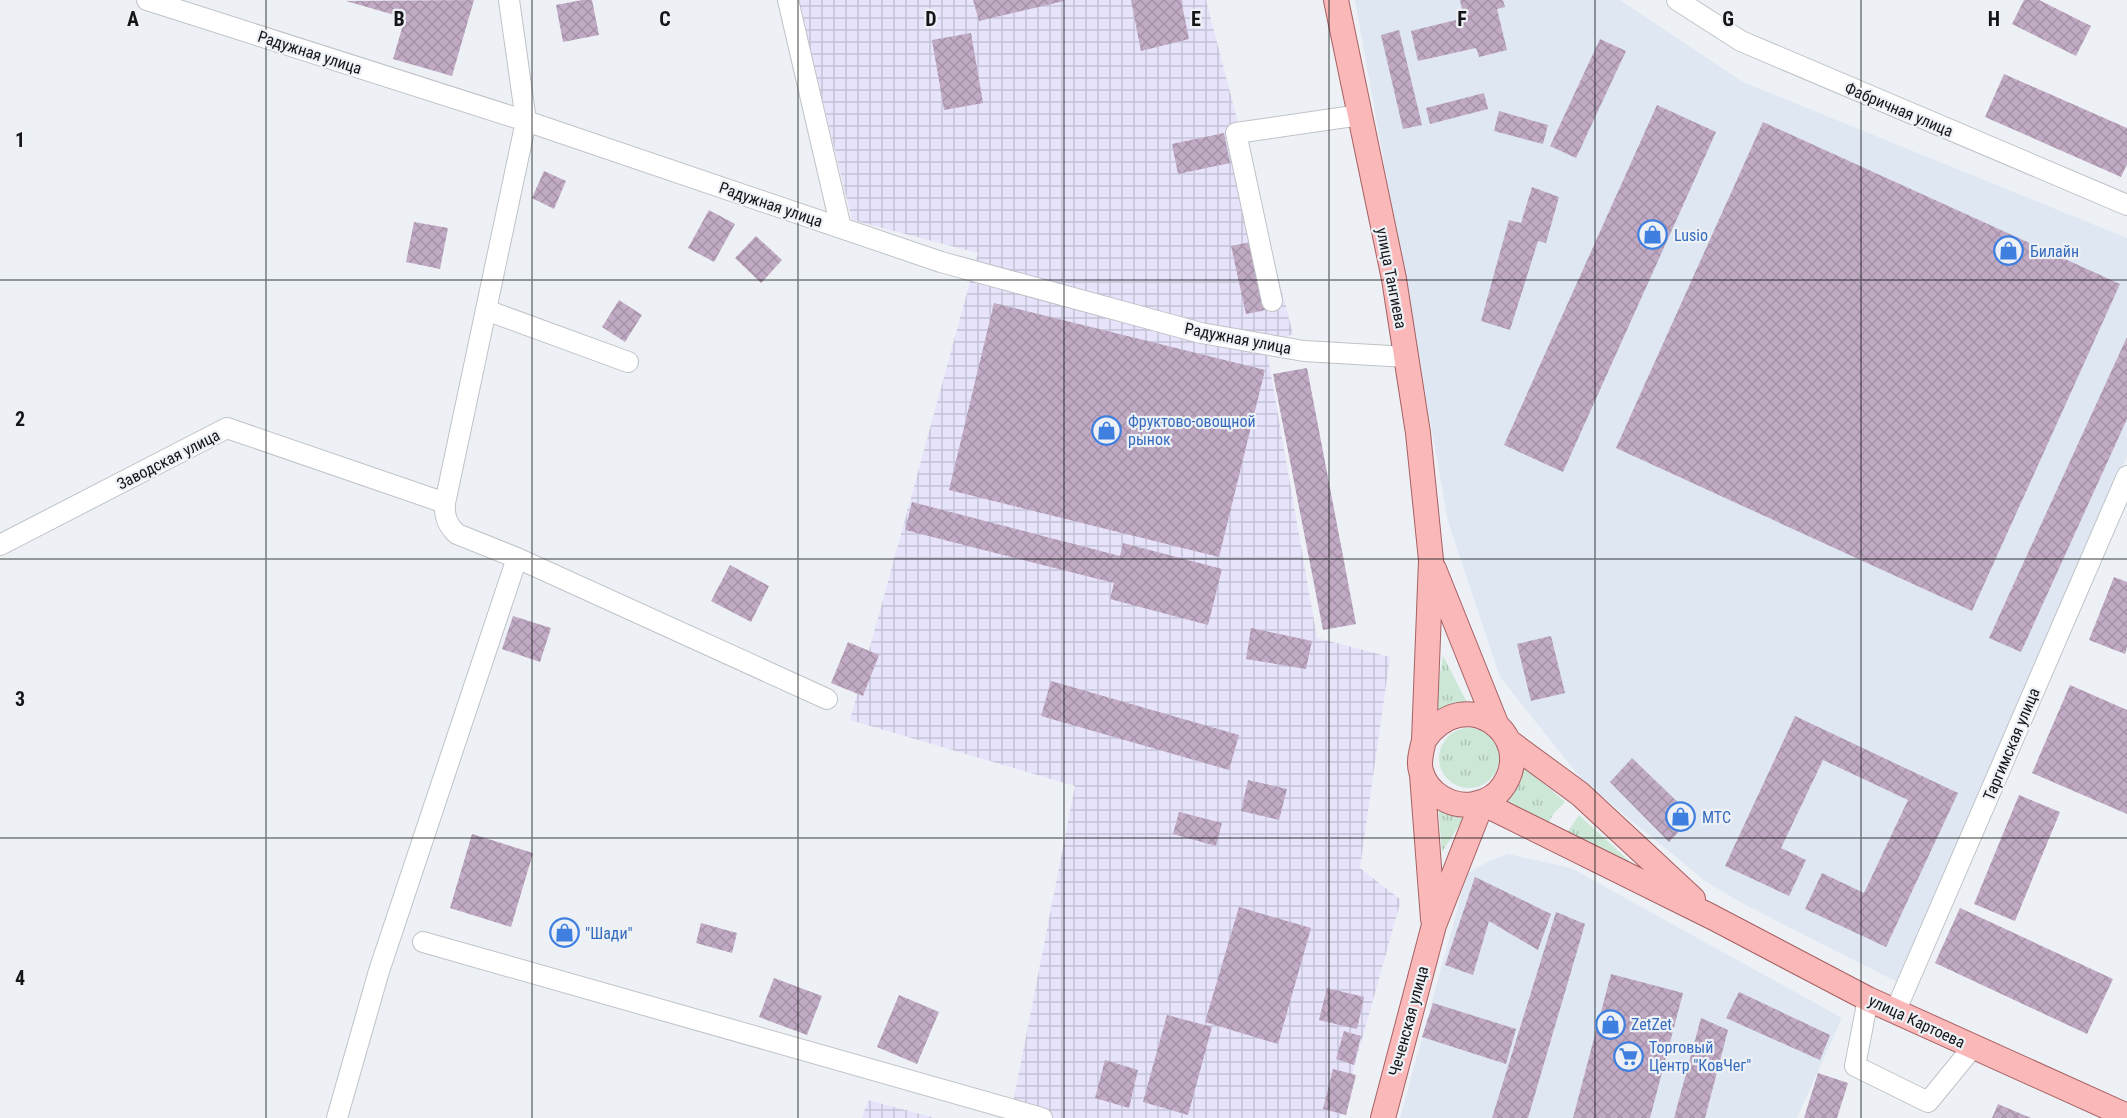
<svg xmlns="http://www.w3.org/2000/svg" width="2127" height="1118" font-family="'Roboto Condensed',sans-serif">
	<defs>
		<pattern id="industrial-grid" width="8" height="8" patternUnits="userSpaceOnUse" patternTransform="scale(1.5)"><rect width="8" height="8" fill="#e6e3fa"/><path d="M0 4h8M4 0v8" fill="none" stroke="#c4c2d6"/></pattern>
		<pattern id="grass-tufts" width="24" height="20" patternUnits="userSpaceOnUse" patternTransform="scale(1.5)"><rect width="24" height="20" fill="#cce7d5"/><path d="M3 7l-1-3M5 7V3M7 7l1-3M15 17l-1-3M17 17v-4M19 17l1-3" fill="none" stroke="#aec5b6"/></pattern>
		<pattern id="building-cross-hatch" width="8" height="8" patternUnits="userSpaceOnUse" patternTransform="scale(1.5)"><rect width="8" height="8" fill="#c1aac4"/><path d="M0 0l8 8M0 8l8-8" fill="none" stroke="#a591a8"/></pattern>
	</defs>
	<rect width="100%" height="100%" fill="#edf1f6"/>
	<path fill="#dfe7f3" d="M1355,0h265l123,82 384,156v218l-230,526 -159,-81 -34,-21 -122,-100 -82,-103 -52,-156z
		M1508,854l63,14 271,150 -45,100h-397l67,-244 20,-12z"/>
	<path fill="url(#industrial-grid)" d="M798,0h408l87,334 -27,12 51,292 73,19 -30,211 41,32 -61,218h-330l65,-332 -225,-66 128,-467 -126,-33z
		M868,1100l67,18h-73z"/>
	<path fill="url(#grass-tufts)" d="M1443,656l26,50c-15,-3 -23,0 -36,8z
		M1439 758a30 30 0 1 1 60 0a30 30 0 1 1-60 0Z
		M1520,763l45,39 -11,11 -7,12 -47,-26z
		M1438,803l29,10 -25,39z
		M1579,815l72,66 -84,-48z"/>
	<path fill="url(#building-cross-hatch)" d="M474,0l-22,76 -59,-17 12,-41 -59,-17z
		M582,0h10l7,35 -36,7 -7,-37z
		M973,0h91v1l-85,20z
		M1131,0h50l8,39 -48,12z
		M1460,0h43l2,7 -8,2 10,41 -28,7 -3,-9 -58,13 -7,-30 53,-13z
		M2024,0h15l52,26 -15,30 -64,-32z
		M1399,30l23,95 -19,4 -22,-94z
		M971,33l12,70 -39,7 -12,-70z
		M1600,39l26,12 -50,107 -26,-12z
		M2004,74l123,54v36l-6,13 -136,-60z
		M1484,93l4,16 -58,15 -4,-16z
		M1657,105l59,27 -153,340 -59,-27z
		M1499,111l49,14 -5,19 -49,-13z
		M1763,122l357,162 -148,327 -356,-163z
		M1224,133l6,30 -52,11 -6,-30z
		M544,171l22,10 -12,28 -22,-11z
		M1532,187l27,10 -13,46 -8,-2 -28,89 -29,-9 28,-101 12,3z
		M709,210l26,14 -21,38 -26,-14z
		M414,222l34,6 -8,41 -34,-7z
		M756,236l26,24 -21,23 -26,-25z
		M1251,242l15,68 -20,4 -15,-68z
		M619,300l23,15 -17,27 -23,-15z
		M994,303l271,67 -46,187 -270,-67z
		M2127,337v82l-106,233 -32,-14z
		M1307,368l49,256 -33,6 -50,-256z
		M912,502l208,54 3,-13 99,26 -14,56 -98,-26 4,-16 -209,-53z
		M730,565l39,21 -18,36 -40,-21z
		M2114,577l13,5v65l-2,7 -36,-14z
		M513,616l38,12 -11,34 -38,-13z
		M1251,628l61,13 -6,28 -60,-10z
		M1551,636l14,57 -34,8 -14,-57z
		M848,642l31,13 -16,41 -32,-13z
		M1051,681l188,54 -10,35 -188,-54z
		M2070,685l57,25v104l-95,-41z
		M1795,716l163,77 -72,154 -81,-38 17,-36 42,20 44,-93 -85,-40 -42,88 25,12 -17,36 -64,-30z
		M1632,758l61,59 -24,25 -59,-60z
		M1248,780l39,9 -8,31 -38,-9z
		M2019,795l41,17 -45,109 -41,-17z
		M1179,812l43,11 -6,23 -43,-12z
		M472,834l61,19 -22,74 -61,-19z
		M1475,877l76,37 -13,36 -49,-29 -16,54 -28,-10z
		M1239,907l72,21 -33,116 -73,-22z
		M1960,908l153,71 -26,55 -152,-71z
		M1556,912l29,12 -57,194h-36z
		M701,923l36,10 -5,20 -36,-10z
		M1611,974l72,19 -33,125h-77z
		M774,978l48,18 -15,39 -48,-18z
		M1327,988l37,9 -7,32 -38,-9z
		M1739,992l91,43 -10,25 -94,-42z
		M899,995l40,17 -22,52 -40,-17z
		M1433,1003l83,26 -10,35 -84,-27z
		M1167,1015l45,12 -24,88 -45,-13z
		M1701,1018l27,12 -23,88h-31z
		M1344,1031l17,5 -7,29 -18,-6z
		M1105,1060l33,10 -9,38 -34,-10z
		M1333,1069l23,6 -10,40 -23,-6z
		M1818,1073l30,10 -11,35h-33z
		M1998,1104l33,14h-39z"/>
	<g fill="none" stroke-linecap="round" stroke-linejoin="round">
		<defs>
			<path id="minor" d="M147,0l379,121 415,141 260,71 103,18 103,6
				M788,0l53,228
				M1677,0l64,41 386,164
				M1272,301l-36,-168 124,-18
				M486,310l142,52
				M0,545l227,-117 218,75
				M517,558l310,141
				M423,942l619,176
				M1868,999l-13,67 73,36 45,-55
				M1895,1012l232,-536
				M337,1118l42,-147 138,-413 -60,-24c-10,-9 -13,-18 -12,-31l81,-382 -17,-121"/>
			<path id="major" d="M1336,0l58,279 24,154 13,127 -7,180c-2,10 -6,21 -3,31 6,23 31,37 53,33 12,-2 23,-8 30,-19 32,-50 -39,-104 -80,-45
				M1434,569l63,157
				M1508,741l72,53 113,105
				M1422,775l11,144
				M1383,1118l51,-193 48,-122 230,114 156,82 259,117"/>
		</defs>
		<use href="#minor" stroke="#bfc3c8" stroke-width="22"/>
		<use href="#major" stroke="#a76062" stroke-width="26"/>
		<use href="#minor" stroke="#fff" stroke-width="20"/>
		<use href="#major" stroke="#fab8b9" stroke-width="24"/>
	</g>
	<path fill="none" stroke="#131517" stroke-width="1.5" stroke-opacity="0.55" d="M266,0v1118M532,0v1118M798,0v1118M1064,0v1118M1329,0v1118M1595,0v1118M1861,0v1118M0,280h2127M0,559h2127M0,838h2127"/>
	<defs>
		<symbol id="shop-ring" viewBox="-11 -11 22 22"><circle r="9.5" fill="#edf1f6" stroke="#3f7fe0" stroke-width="1.5"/><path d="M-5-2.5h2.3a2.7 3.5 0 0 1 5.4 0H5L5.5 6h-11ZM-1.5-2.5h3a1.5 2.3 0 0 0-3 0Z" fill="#3f7fe0"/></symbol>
		<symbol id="supermarket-ring" viewBox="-11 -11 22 22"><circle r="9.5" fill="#edf1f6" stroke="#3f7fe0" stroke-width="1.5"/><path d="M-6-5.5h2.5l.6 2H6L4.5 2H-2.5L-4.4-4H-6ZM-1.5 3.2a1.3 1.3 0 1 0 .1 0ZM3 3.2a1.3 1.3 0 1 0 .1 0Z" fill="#3f7fe0"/></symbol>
	</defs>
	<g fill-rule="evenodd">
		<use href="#shop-ring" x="1636" y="218" width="33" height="33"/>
		<use href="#shop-ring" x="1992" y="234" width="33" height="33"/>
		<use href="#shop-ring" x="1090" y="414" width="33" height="33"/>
		<use href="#shop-ring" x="1664" y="800" width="33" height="33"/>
		<use href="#shop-ring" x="548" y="916" width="33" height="33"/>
		<use href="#shop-ring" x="1594" y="1008" width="33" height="33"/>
		<use href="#supermarket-ring" x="1612" y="1040" width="33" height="33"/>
	</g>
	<g text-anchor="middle" stroke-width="4.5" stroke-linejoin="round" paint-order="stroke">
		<g font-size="16" fill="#131517" stroke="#edf1f6">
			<text transform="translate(310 52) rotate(18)" y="6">Радужная улица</text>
			<text transform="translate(1899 109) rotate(23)" y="6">Фабричная улица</text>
			<text transform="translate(771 204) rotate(19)" y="6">Радужная улица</text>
			<text transform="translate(1392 278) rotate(79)" y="6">улица Тангиева</text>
			<text transform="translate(1238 338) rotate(11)" y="6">Радужная улица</text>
			<text transform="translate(168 459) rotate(-27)" y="6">Заводская улица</text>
			<text transform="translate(2011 744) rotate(-67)" y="6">Таргимская улица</text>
			<text transform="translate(1408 1021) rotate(-75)" y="6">Чеченская улица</text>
			<text transform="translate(1917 1021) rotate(25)" y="6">улица Картоева</text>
		</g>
		<g font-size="16" fill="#366cbe" stroke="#edf1f6" text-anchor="start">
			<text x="1674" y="241">Lusio</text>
			<text x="2030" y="257">Билайн</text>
			<text x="1128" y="427">Фруктово-овощной<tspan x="1128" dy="18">рынок</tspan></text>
			<text x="1702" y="823">МТС</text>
			<text x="585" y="939">"Шади"</text>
			<text x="1631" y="1030">ZetZet</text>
			<text x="1649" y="1053">Торговый<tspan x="1649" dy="18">Центр "КовЧег"</tspan></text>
		</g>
	</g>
	<g font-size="20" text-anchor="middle" font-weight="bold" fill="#131517" stroke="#edf1f6" stroke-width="4.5" stroke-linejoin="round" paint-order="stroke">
		<text x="133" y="26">A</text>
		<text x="399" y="26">B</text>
		<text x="665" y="26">C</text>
		<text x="931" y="26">D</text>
		<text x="1196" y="26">E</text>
		<text x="1462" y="26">F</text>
		<text x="1728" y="26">G</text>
		<text x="1994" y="26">H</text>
		<text x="20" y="147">1</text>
		<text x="20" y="426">2</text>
		<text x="20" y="706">3</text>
		<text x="20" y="985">4</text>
	</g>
</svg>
